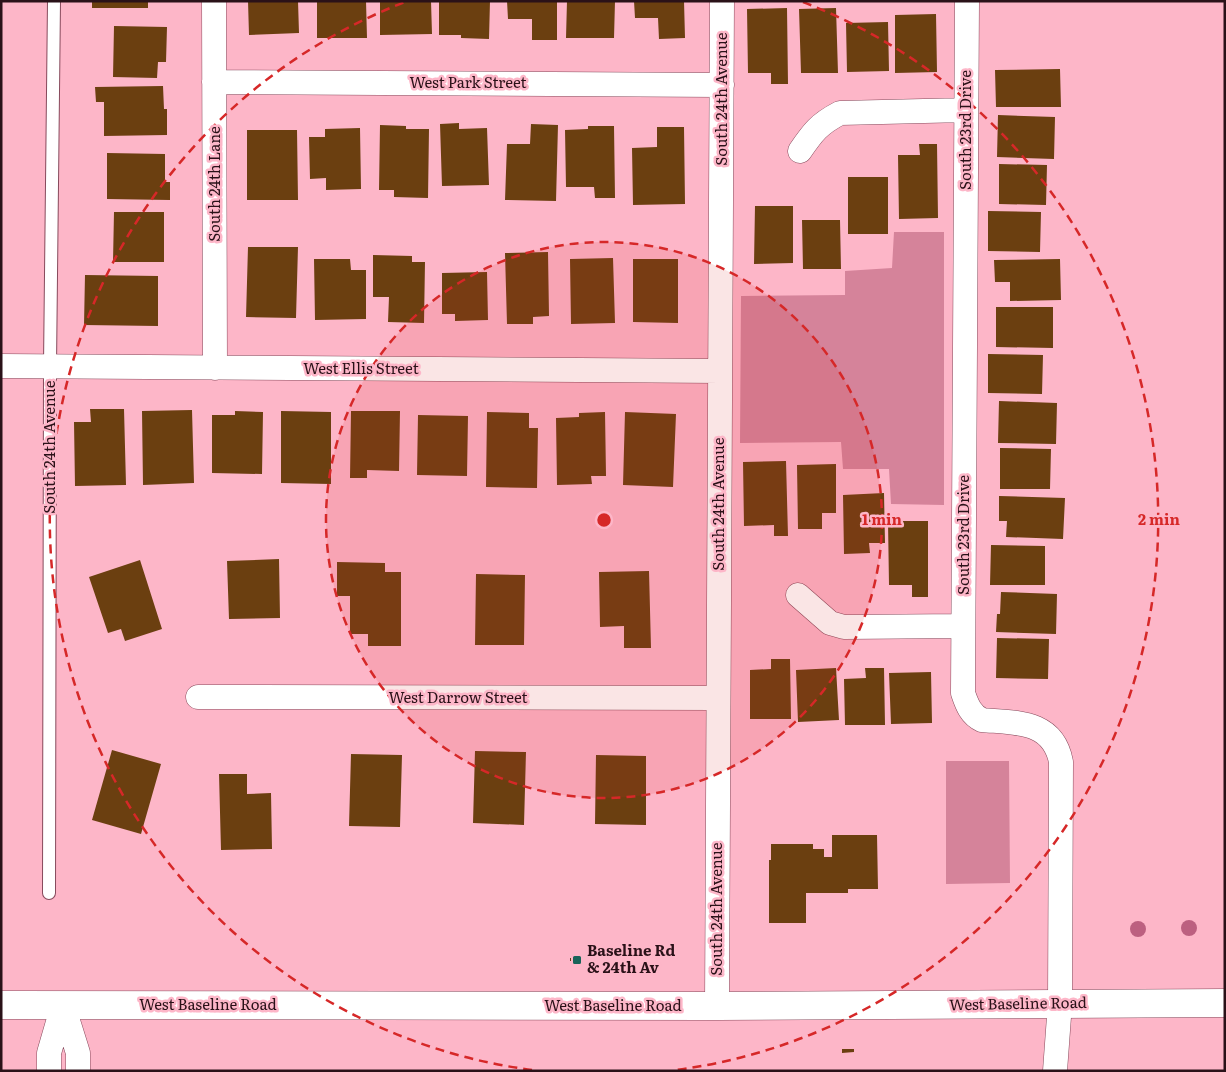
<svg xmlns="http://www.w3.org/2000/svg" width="1226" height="1072" font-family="Literata,serif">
	<rect width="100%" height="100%" fill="#fdb6c8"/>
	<path fill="#d5839a" d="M894,232h50v273l-53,-1 -2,-35h-46l-2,-27 -101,1 1,-147 104,-1v-24l47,-3z
		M946,761h63l1,122 -64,1z"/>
	<path fill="#6b3f10" d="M92,1h56v7h-56z
		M248,1h50l1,32 -50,2z
		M317,1h49l1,37h-50z
		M380,1h51l1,33 -52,1z
		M439,1h51l-1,38 -28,-1v-3h-22z
		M507,1h50v39h-25v-21h-24z
		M567,1h48l-1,37h-48z
		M634,1h50l1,37 -26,1 -1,-21h-23z
		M787,8l1,76h-17v-11h-23l-1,-64z
		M836,8l2,65h-37l-2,-64z
		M936,14l1,58 -42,1v-58z
		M888,22l1,49 -42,1 -1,-49z
		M114,26l53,1 -1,35h-8l-1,16 -44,-1z
		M1060,69l1,38h-65l-1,-37z
		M163,86l1,23h3v26l-63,1v-34h-8l-1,-15z
		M998,115l57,2 -1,42 -57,-2z
		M459,123v6l28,-1 2,57 -47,1 -2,-62z
		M531,124l27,1 -2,76 -51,-1 2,-56h23z
		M380,125l26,1v3h23l-1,69 -34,-1v-7h-15z
		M588,126h26l1,72h-20l-1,-11h-28l-1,-57 23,-1z
		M657,127h27l1,77 -52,1 -1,-57 25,-1z
		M360,128l1,61 -35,1v-12l-16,1 -1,-42h16v-8z
		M247,130h50l1,70h-51z
		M919,144h18l1,74 -39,1 -1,-64h22z
		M107,153l58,1v28h5v18l-63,-1z
		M999,164l48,1 -1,40 -47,-1z
		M848,177h40v57h-40z
		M755,206h38v57l-39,1z
		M988,211l53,1 -1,40 -52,-1z
		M114,212h50v50h-51z
		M802,220h38l1,49h-38z
		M248,247h50l-2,71 -50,-1z
		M548,252l1,64 -16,1v7h-26l-2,-71z
		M373,255l39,1v6h13l-1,61 -36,-1 1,-25h-16z
		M613,258l2,65 -44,1 -1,-65z
		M314,259h36l1,11h15v49l-51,1z
		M633,259h45v64l-45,-1z
		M1060,259l1,41 -51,1v-19h-15l-1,-22z
		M487,272l1,48 -33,1v-7h-13v-41z
		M85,275l73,1v50l-74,-1z
		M996,307h57v41l-57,-1z
		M988,354l55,1 -1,39 -54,-1z
		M999,401l58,2 -1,41 -58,-1z
		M90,409h34l2,76 -51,1 -1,-64h17z
		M192,410l2,73 -51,2 -1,-74z
		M235,411l28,1 -1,62 -50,-1v-58h23z
		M281,411l50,1v72l-50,-1z
		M351,411h49l-1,60 -32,-1v8h-17z
		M487,412l42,1v15h9l-1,60 -51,-1z
		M605,412l1,64h-15l1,8 -35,1 -1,-67 23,-1v-4z
		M625,412l51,2 -3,73 -50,-2z
		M418,415l50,1 -1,60 -50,-1z
		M1000,448l51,1 -1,40h-50z
		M786,461l2,75h-14v-11l-30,1 -1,-64z
		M836,464v49h-14v16h-24l-1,-64z
		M884,493l1,50h-16l1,10 -26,1 -1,-59z
		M999,496l66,2 -2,41 -57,-2 1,-16h-8z
		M888,521h40v76h-16v-12h-23z
		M991,545l54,1v39h-55z
		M279,559l1,59 -51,1 -2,-58z
		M140,560l22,69 -37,12 -4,-12 -13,4 -19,-56z
		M337,562l48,1v9h16v74h-33v-12h-18v-38h-13z
		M649,571l2,77h-27v-22l-24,1 -1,-55z
		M476,574l49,1 -1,70h-49z
		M1001,592l56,2 -1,40 -60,-2 1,-18h3z
		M997,638l52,1 -1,40 -52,-1z
		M771,659h19l1,60h-41v-49l21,-1z
		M836,668l3,52 -41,2 -2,-52z
		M865,668h19l1,57h-40l-1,-46 22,-1z
		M931,672l1,51 -41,1 -2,-51z
		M112,750l49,14 -20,70 -49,-14z
		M475,751l51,1 -2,73 -51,-2z
		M351,754l51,1 -2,72 -51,-1z
		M596,755l50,1v69l-51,-1z
		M219,774h28v20l24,-1 1,56 -51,1z
		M832,835h45l1,54h-30v4h-42v30h-37v-63h2v-16h42v5h11v8h8z
		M570,958h10v3h-10z
		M842,1049h12v3l-12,1z"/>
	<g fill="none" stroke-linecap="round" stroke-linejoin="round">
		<defs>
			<path id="lane" d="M49,893l1,-527 4,-365"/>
			<path id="street" d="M214,1l1,367
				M967,1l-4,692c4,12 8,22 19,27 34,3 71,0 79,42l-1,241 -5,68
				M214,82l508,3
				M800,151c13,-19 19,-27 40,-38l126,-3
				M1,366l719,5
				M798,595l32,28 14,4 119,-1
				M198,697l520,1
				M63,1005l15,48v18
				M717,1006l5,-1005
				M49,1071v-18l14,-48"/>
			<path id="primary" d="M1,1005l716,1 508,-3"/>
		</defs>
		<use href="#lane" stroke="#874a5c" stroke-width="14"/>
		<use href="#street" stroke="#874a5c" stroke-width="25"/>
		<use href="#primary" stroke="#874a5c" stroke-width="29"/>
		<use href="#lane" stroke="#fff" stroke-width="12"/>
		<use href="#street" stroke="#fff" stroke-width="24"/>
		<use href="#primary" stroke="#fff" stroke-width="28"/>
	</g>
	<g fill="#bc6080">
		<circle cx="1189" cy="928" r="8"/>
		<circle cx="1138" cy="929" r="8"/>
	</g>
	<circle cx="604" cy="520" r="278" fill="#d62828" fill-opacity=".12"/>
	<g fill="none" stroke="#d62828" stroke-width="2.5" stroke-dasharray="9 6">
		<circle cx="604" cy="520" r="278"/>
		<path d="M532 1070A555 555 0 0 1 405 2M803 2A555 555 0 0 1 676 1070"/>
	</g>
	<rect fill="#196359" stroke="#fdb6c8" stroke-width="2" x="572" y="955" width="10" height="10" rx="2.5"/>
	<g text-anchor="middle" stroke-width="5" stroke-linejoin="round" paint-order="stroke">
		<g font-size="15" fill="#2a1118" stroke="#fdb6c8">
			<text x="468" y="88">West Park Street</text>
			<text transform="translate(722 99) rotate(-90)" y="5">South 24th Avenue</text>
			<text transform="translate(966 130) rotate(-90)" y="5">South 23rd Drive</text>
			<text transform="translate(215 184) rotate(-90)" y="5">South 24th Lane</text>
			<text x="361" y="374">West Ellis Street</text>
			<text transform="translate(50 447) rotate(-90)" y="5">South 24th Avenue</text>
			<text transform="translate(719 504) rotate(-90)" y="5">South 24th Avenue</text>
			<text transform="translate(964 535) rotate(-90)" y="5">South 23rd Drive</text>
			<text x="458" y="703">West Darrow Street</text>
			<text transform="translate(717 909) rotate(-90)" y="5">South 24th Avenue</text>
			<text transform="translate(1018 1004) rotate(-1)" y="5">West Baseline Road</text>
			<text x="208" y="1010">West Baseline Road</text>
			<text x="613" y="1011">West Baseline Road</text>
		</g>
		<g font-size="15" font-weight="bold" fill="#2a1118" stroke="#fdb6c8" text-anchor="start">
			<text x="587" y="956">Baseline Rd<tspan x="587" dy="17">&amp; 24th Av</tspan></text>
		</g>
	</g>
	<circle cx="604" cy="520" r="8" fill="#d62828" stroke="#fdb6c8" stroke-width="2.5"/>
	<g font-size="15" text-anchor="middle" font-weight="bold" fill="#d62828" stroke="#fdb6c8" stroke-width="5" stroke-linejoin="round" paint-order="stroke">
		<text x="882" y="525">1 min</text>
		<text x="1159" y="525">2 min</text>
	</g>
	<rect width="1226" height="1072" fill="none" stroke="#2a1118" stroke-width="5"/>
</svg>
